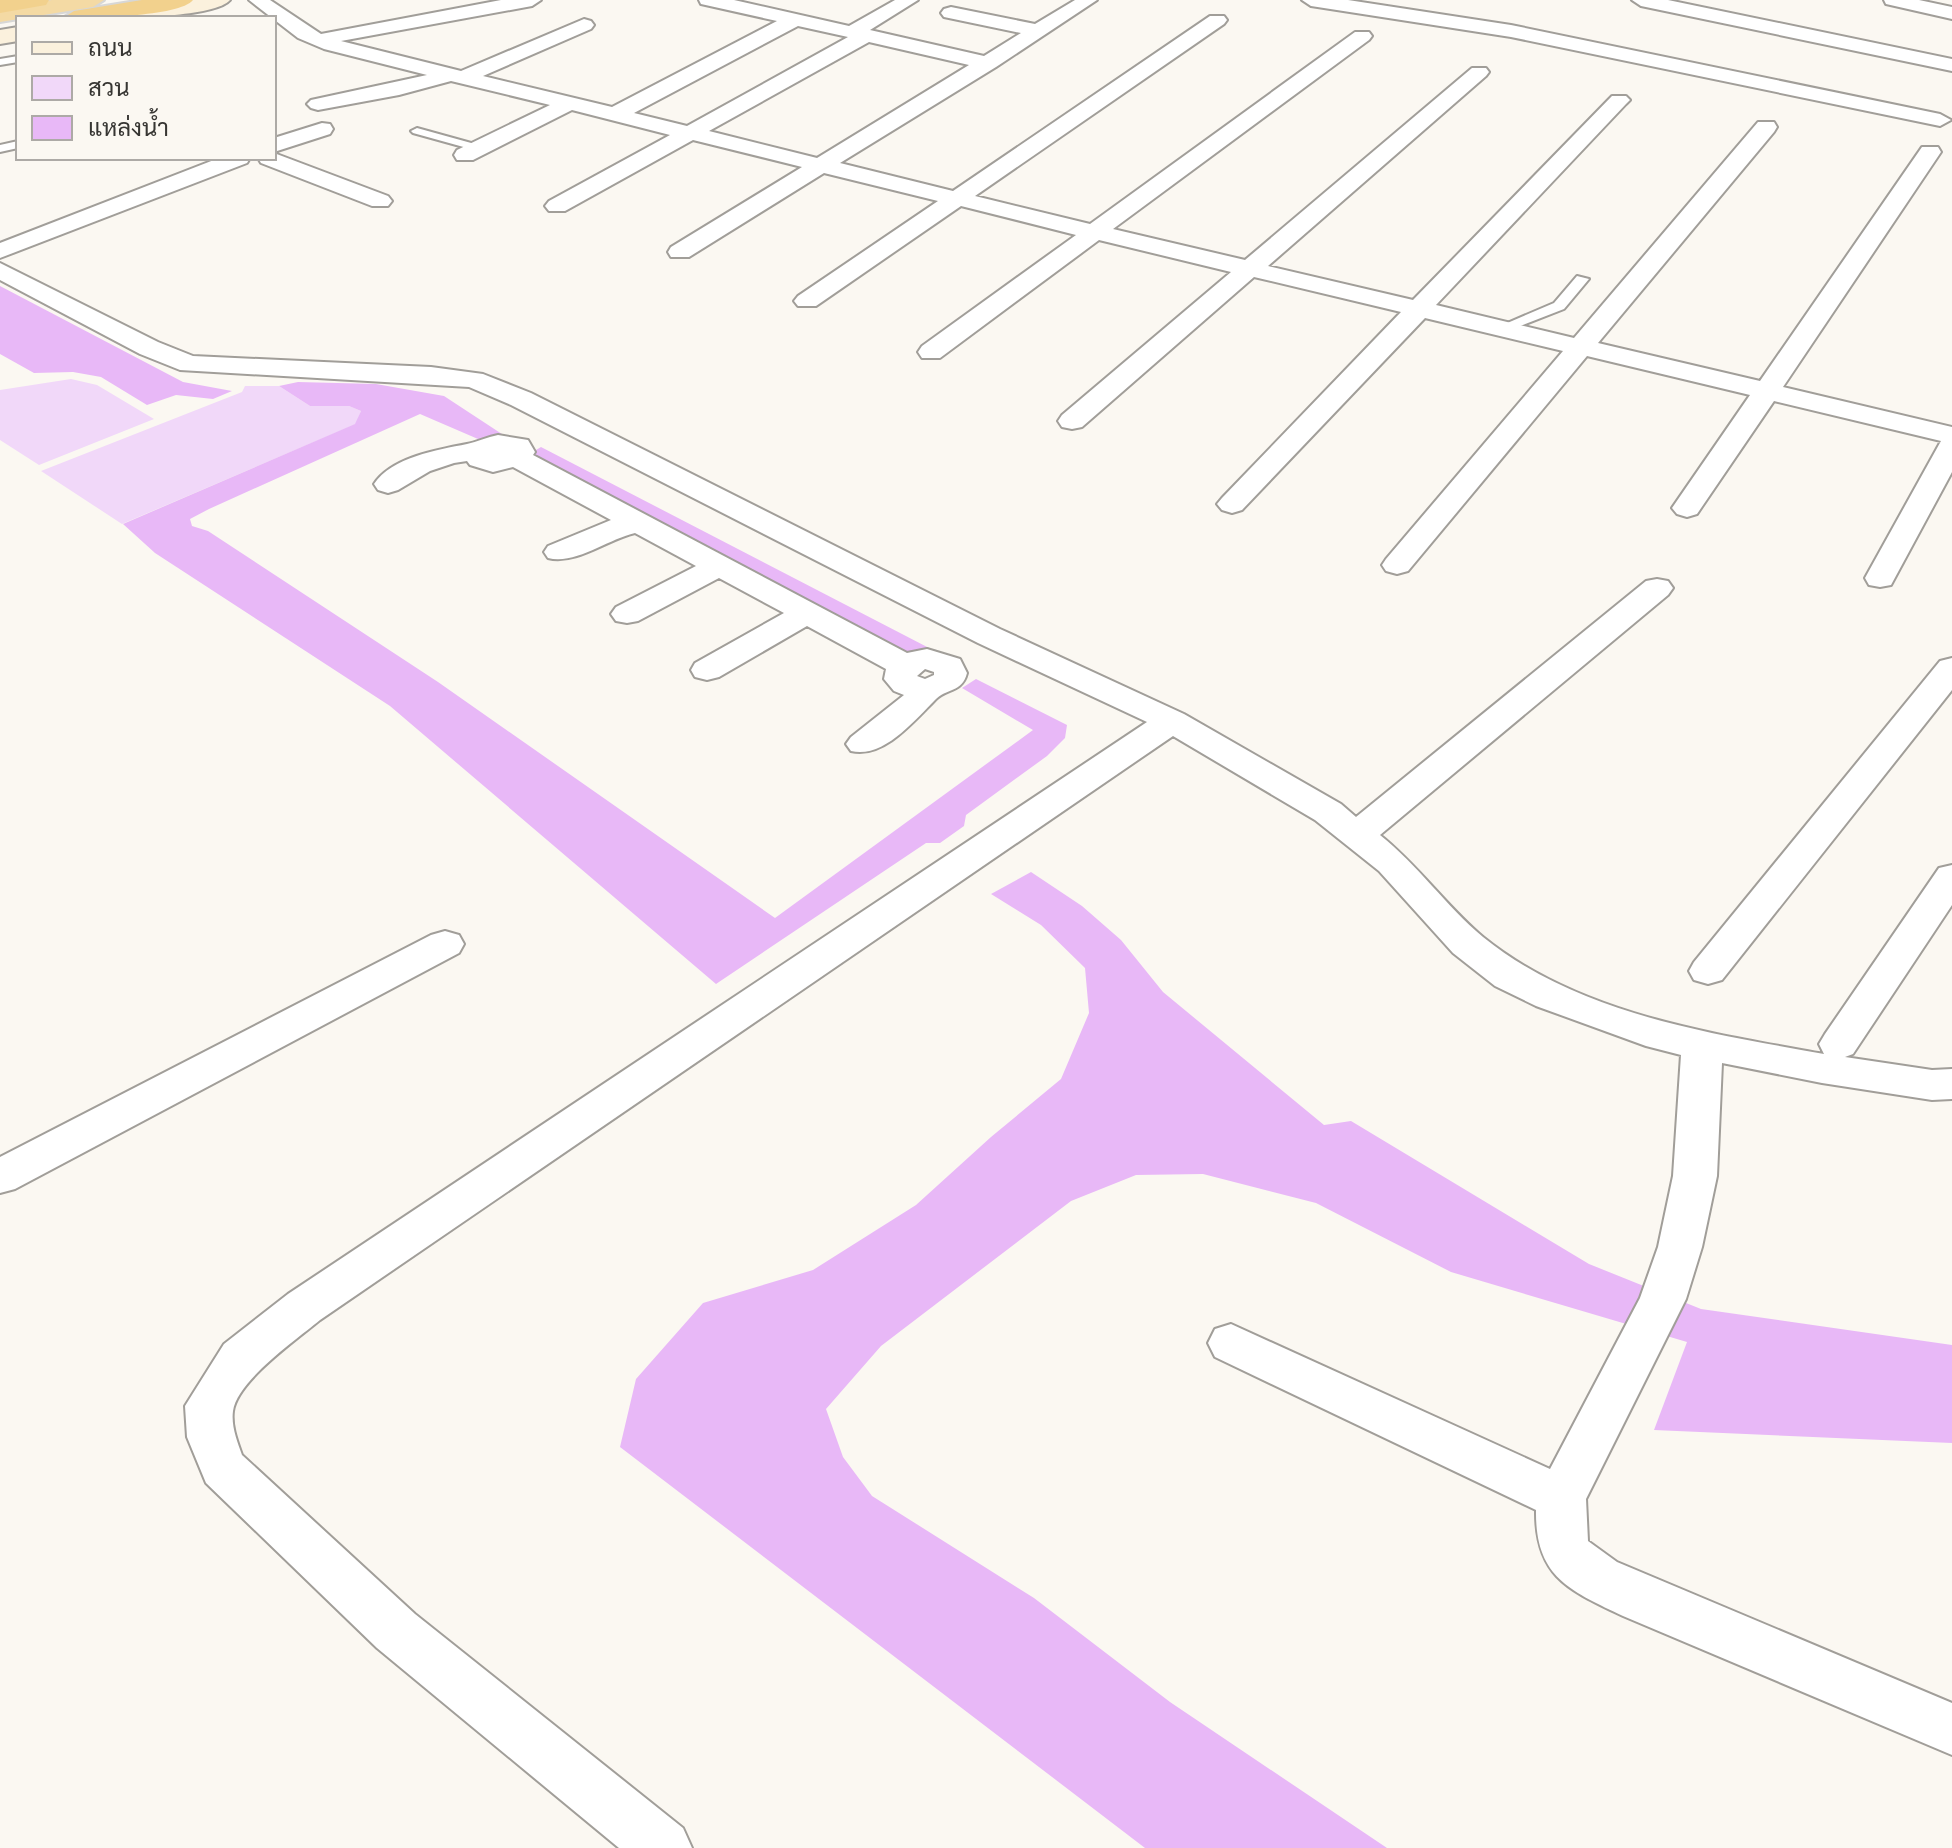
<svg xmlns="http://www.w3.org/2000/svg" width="1952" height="1848" font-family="'Source Serif 4',Sarabun,serif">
	<rect width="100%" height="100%" fill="#fbf8f2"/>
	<path fill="#f1d8f9" d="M71,379l26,6 57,34 -115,46 -39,-25v-50z
		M245,386h34l31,20h39l12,5 -5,13 -234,100 -81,-53 201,-79z"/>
	<path fill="#e8b8f7" d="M0,286l183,96 49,9 -19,8 -37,-4 -29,10 -46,-28 -28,-5 -39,1 -34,-19z
		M298,382l78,2 68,12 64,42 -30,1 -58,-25 -211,95 -19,10 2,7 16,5 230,151 337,236 258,-188 -71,-42 14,-9 91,46 -2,13 -18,18 -81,59 -2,11 -24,17h-14l-210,141 -326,-278 -235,-153 -32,-29 232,-100 6,-13 -12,-5h-39l-31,-20z
		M541,447l390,202 -1,7 -15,3 -389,-203z
		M1031,872l51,34 39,34 42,52 161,133 27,-4 238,143 112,45 251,36v98l-298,-13 33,-88 -236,-70 -135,-69 -113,-29 -67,1 -65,26 -190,145 -55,63 17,48 29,39 162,102 136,104 217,146h-242l-525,-401 16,-68 67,-76 110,-33 103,-65 75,-68 70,-58 28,-66 -4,-45 -44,-43 -50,-31z"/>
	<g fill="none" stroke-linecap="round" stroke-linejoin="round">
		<defs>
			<path id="service" d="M18,56v6l-18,3v-6z
				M417,128l65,18 2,2 -6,3 -65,-18 -2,-2z
				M18,141v7l-18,4v-7z
				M1577,276l12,3 -25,30 -54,21 -12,-3 56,-24z"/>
			<path id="minor" d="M249,0h21l51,34 180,-34h40l-9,6 -191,35 120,30 123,-52 7,2 3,4 -3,4 -108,47 129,31 165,-86 -76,-17 -2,-4h35l115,26 46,-26h23l-48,30 114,26 37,-23 -77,-16 -3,-4 3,-4 7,-2 84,17 40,-24h22l-101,67 -156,96 113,28 257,-175h14l3,4 -3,4 -249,172 115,28 265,-192h14l3,4 -3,4 -256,189 132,31 227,-192h14l3,4 -3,4 -218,190 145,34 199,-204h14l4,4 -4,4 -190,201 138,33 184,-216h16l3,5 -3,5 -176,211 162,38 162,-234h16l3,5 -158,235 169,40v45l-61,113 -11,2 -11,-2 -4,-7 76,-137 -167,-40 -77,113 -10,3 -10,-3 -5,-6 78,-113 -163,-39 -179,215 -11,3 -11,-3 -4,-6 4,-6 177,-208 -138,-33 -183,192 -10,3 -10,-3 -5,-6 5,-6 179,-186 -147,-35 -172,150 -10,2 -10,-2 -4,-6 4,-6 169,-143 -132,-32 -159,118h-18l-4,-6 4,-6 154,-111 -115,-29 -145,100h-18l-4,-5 4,-5 140,-95 -114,-28 -135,84h-18l-3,-5 3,-5 131,-80 -109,-27 -128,71h-16l-4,-5 4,-5 121,-66 -98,-25 -99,50h-16l-3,-5 3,-5 93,-45 -99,-24 -52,14 -81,15 -7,-2 -4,-4 4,-4 116,-25 -103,-26 -26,-11zM798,26l50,11 -161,89 -53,-13zM869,42l100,23 -152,93 -108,-27z
				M1302,0h46l163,25 429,89 11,6 -11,6 -429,-89 -200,-31z
				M1632,0h36l284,59v12l-311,-65z
				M1884,0h35l33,7v12l-66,-15z
				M322,123l8,1 3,5 -3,5 -56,18v-14z
				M274,153l114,43 4,5 -4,5h-16l-111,-43 -3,-5h16z
				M219,158h31l-3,5 -247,95v-15z
				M0,263l158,79 35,14 238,11 52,7 48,19 469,236 184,85 157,90 15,13 290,-236 11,-2 11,2 5,7 -5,7 -288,240c38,30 66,71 103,102 95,77 225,96 341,117l-5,-10 6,-10 114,-166 13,-3v40l-99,149 -8,3 87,13 20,-1v30l-20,1 -110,-17 -100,-20 -5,113 -15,71 -16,52 -100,200 2,42 29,21 335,141v52l-329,-139c-54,-26 -88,-39 -87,-106l-321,-153 -7,-14 7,-14 16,-5 319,145 90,-171 18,-51 15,-71 8,-121 -35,-9 -110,-40 -41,-20 -42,-33 -74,-82 -64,-51 -142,-84 -853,584c-23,19 -83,61 -87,91 -2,15 4,30 9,44l173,159 268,214 9,20h-73l-242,-200 -171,-165 -19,-46 -2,-31 39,-62 64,-50 859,-572 -169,-79 -467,-238 -42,-18 -289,-17 -40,-16 -140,-74z
				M498,435l30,5 7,12 -2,3 374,198 20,-4 33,10 7,14c-5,20 -21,15 -32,27 -21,21 -52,59 -84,51l-5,-7 5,-7 53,-42 -10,-4 -10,-12 2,-10 -79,-43 -88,51 -12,3 -12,-3 -4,-7 4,-7 89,-50 -65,-35 -81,43 -11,2 -11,-2 -5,-7 5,-7 80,-41 -61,-33c-27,6 -59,32 -87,25l-4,-6 4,-6 63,-26 -98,-53 -20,5 -23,-7 -3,-4 -13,2 -24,8 -32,19 -10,3 -10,-3 -4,-6c18,-27 63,-34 93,-40 10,-2 20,-7 31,-9zM925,669l9,3v3l-9,4 -8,-3z
				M1952,658v32l-230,290 -14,4 -14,-4 -5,-9 5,-9 246,-301z
				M445,931l14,4 5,9 -5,9 -444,236 -15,4v-36l431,-222z"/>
			<path id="secondary" d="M180,0h50c-14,17 -104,18 -128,18l11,-7z
				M18,27v14l-18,3v-14z"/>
			<path id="trunk" d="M52,0h52l-11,7 -93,15v-14z"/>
			<path id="motorway" d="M0,0h49l-3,5 -46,8z
				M142,0h51c-13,17 -106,18 -130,18l11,-7z"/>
		</defs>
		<use href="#service" stroke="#a19e99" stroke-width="4"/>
		<use href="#minor" stroke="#a19e99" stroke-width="4"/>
		<use href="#secondary" stroke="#a19e99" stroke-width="4"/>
		<use href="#trunk" stroke="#d7d7d6" stroke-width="4"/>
		<use href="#motorway" stroke="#d7d7d6" stroke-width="4"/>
		<use href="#service" fill="#fff" fill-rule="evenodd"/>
		<use href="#minor" fill="#fff" fill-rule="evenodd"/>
		<use href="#secondary" fill="#fbf1dd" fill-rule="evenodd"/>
		<use href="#trunk" fill="#f4daa4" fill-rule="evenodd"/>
		<use href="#motorway" fill="#f2d18d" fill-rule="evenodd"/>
	</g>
	<rect x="16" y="16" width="260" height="144" fill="#fbf8f2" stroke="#adaaa6" stroke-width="2"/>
	<rect x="32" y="42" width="40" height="12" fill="#fbf1dd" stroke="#adaaa6" stroke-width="2"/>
	<text x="88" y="56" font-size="24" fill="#373633">ถนน</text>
	<rect x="32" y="76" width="40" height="24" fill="#f1d8f9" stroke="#adaaa6" stroke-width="2"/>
	<text x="88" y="96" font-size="24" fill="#373633">สวน</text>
	<rect x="32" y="116" width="40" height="24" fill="#e8b8f7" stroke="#adaaa6" stroke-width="2"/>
	<text x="88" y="136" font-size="24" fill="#373633">แหล่งน้ำ</text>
</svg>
